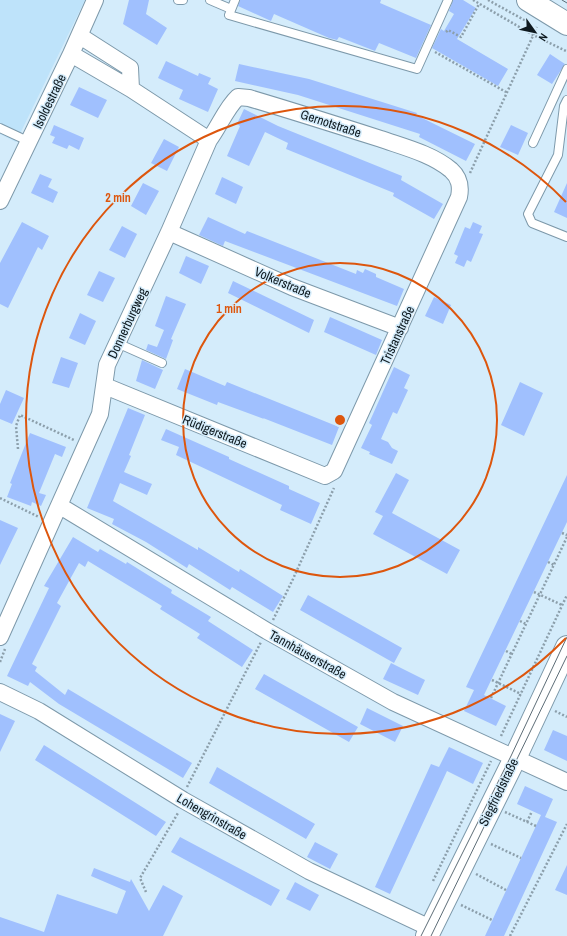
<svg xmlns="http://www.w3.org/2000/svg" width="567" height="936" font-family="'Archivo Narrow',sans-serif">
	<rect width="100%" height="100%" fill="#d4ecfb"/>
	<path fill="#bee3fa" d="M0,0h85l-69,142 -16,-8z"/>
	<path fill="#a0c0fe" d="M129,0h20l-3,14 21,14 -10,17 -34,-21z
		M240,0h141l-1,3 51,22 -15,33 -37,-15 -4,8 -36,-14 -2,3 -8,-2 -55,-24 -3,7 -33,-15z
		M453,0h10l13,8 -19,31 51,30 -10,17 -66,-38 9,-19 3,2 10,-17 -5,-3z
		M550,54l15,10 -13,20 -15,-9z
		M166,61l32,15 1,-3 12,5 -3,6 10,5 -10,23 -29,-13 4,-9 -25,-12z
		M239,64l70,15 108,34 -1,2 59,29 -9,17 -47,-24 1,-3 -122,-39 -63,-14z
		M79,87l28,13 -9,18 -28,-13z
		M244,109l34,17 124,50 -1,4 42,24 -9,15 -41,-23 1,-3 -108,-44 2,-6 -23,-11 -16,34 -22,-10 13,-30 -3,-2z
		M54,125l30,13 -5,12 -10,-5 -2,4 -15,-6 3,-6 -5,-2z
		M511,125l17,8 -10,22 -18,-8z
		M164,139l15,8 -12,24 -16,-8z
		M40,174l12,5 -4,8 10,5 -5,11 -22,-10z
		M222,177l21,10 -7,17 -21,-10z
		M143,183l16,8 -13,24 -15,-9z
		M567,183v35l-13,-6z
		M208,217l37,17 2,-3 109,43 1,-4 6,3 2,-4 11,5v3l28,12 -7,17 -172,-65 -2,5 -24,-11z
		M22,222l27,14 -7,14 -4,-3 -30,61 -8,-4v-41z
		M473,222l9,4 -3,7 4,1 -12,28 -4,-2 -3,7 -9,-4 3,-7 -4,-2 11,-27 5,2z
		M122,226l15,8 -12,24 -16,-8z
		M186,256l23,10 -8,18 -22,-11z
		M99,271l16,7 -12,24 -16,-7z
		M233,281l81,39 -5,13 -81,-40z
		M166,296l20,8 -15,35 2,1 -7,19 -20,-9 2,-6 9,3 7,-17 -9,-4z
		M434,297l17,8 -8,19 -18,-8z
		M80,313l16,8 -11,24 -16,-7z
		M330,317l52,23 -6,15 -52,-23z
		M61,357l17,6 -9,25 -17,-5z
		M142,360l21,10 -8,19 -19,-8z
		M394,367l16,8 -6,13 4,2 -11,24 -4,-2 -12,27 7,3 4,6 6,3 -6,13 -23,-10 1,-2 -9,-4 11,-23 -3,-2z
		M185,369l40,17 2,-4 112,45 -7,18 -69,-27 1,1 -46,-17 -1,3 -40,-16z
		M520,382l23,11 -19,43 -23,-11z
		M6,390l18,8 -12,26 -12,-5v-15z
		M128,408l17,7 -16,40 2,1 -7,16 28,12 -5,11 -27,-12 -7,18 85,49v-3l41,25 1,-3 43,27 -10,16 -41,-25 -2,3 -41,-26 -2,4 -41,-26 -34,-18 2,-5 -27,-11z
		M166,429l63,28v2l60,27v3l31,14 -9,21 -31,-14 2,-5 -106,-50 3,-8 -18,-7z
		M30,433l36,14 -4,10 -7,-3 -16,39 7,2 -5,11 -9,-4 -1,4 -24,-9 5,-13 -2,-1z
		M396,473l13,7 -17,33 68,37 -13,24 -74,-40 10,-18 -8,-4z
		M567,475v47l-83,173 22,11 -10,20 -32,-15 10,-21 -8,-3z
		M0,520l18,8 -18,37z
		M73,537l25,15 2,-3 26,15 1,-2 45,28 -1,3 40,24 -3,4 45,29 -11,17 -45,-29 3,-4 -40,-25 2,-3 -74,-45 -3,6 -6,-4 -22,40 4,3 -29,58 5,3 -2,4 30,24 3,-6 124,74 -9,15 -124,-74 -29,-22 -2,4 -21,-10 42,-88 -5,-2z
		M308,595l94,53 -8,15 -94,-53z
		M391,663l34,17 -7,15 -35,-16z
		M264,674l94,53 -9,15 -94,-53z
		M367,708l36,18 -8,16 -35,-18z
		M0,714l15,7 -15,31z
		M553,730l14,6v25l-23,-11z
		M44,745l122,77 -10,14 -121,-76z
		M449,747l34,16 -10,21 -26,-13 -57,123 -15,-7 56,-123 8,3z
		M217,767l98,57 -9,15 -97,-56z
		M525,786l28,13 -8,18 12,5 -53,114h-19l56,-121 -24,-11z
		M180,837l100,53 -9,16 -100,-54z
		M315,842l23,12 -8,15 -23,-12z
		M567,865v30l-12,-5z
		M94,868l36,14 1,-3 18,32 14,-26 20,11 -20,40h-163v-19l44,15 13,-38 60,20 9,-23 -35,-15z
		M295,882l24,13 -9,16 -24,-12z"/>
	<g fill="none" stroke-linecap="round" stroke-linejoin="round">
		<defs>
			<path id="lane" d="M178,0h5
				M210,0l21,9
				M235,0l-6,15 188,54 31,-69
				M567,100l-3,6 -6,49 -30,59 4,9 35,14
				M0,128l30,14
				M533,143l34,-74
				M117,343l45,20"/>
			<path id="street" d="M80,36l50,32 1,21
				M0,201l71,-147 24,-54
				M169,232l123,55 108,41
				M105,386l220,90 9,-5 125,-274c2,-10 1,-19 -8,-27 -19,-16 -47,-23 -70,-31 -44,-14 -88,-28 -132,-41l-11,-1c-12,11 -19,30 -29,43
				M60,506l207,125 126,71 174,80
				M0,637l100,-223 7,-49 62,-133 40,-92 -78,-51 -60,-35
				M0,692l39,19 144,89 126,71 121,57"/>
			<path id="secondary" d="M528,0l39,24
				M427,936l88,-178 52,-111"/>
		</defs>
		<use href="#lane" stroke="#7d99aa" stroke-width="10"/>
		<use href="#street" stroke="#7d99aa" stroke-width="18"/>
		<use href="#secondary" stroke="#7d99aa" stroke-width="24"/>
		<path stroke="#8c9fab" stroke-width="2.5" stroke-dasharray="2 2" stroke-linecap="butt" d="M473,0l60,35 33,16
			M488,0l40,22
			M446,32l2,-2 13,7 18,-33
			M435,52l71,40
			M470,173l67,-146
			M18,449l-2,-23 4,-11 54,25
			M0,498l39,19
			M562,533l5,2
			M548,562l6,3
			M534,592l28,13
			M273,620l20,-41 41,-91
			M520,621l6,3
			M506,651l6,3
			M0,662l5,-13
			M492,680l29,14
			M491,698l76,-161
			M555,711l12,6
			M501,736l66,-141
			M187,787l74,-145
			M505,812l31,14
			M527,822l5,-11
			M491,844l30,14
			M476,874l30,16
			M433,881l58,-120
			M146,892l-6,-14 38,-65
			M461,905l31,15
			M510,936l57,-112"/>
		<use href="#lane" stroke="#fff" stroke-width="8"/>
		<use href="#street" stroke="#fff" stroke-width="16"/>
		<use href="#secondary" stroke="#fff" stroke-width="22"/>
		<path stroke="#5d6d77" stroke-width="1" d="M562,0l5,3
			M421,936l90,-180 56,-119
			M431,936l136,-280"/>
	</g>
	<g fill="none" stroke="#dd560d" stroke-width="2">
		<circle cx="340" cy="420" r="157"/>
		<path d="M566 638A314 314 0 1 1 566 202"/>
	</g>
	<g text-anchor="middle" stroke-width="3" stroke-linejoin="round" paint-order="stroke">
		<g font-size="13" fill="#0e191f" stroke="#d4ecfb">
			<text transform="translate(49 101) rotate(-64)" y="5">Isoldestraße</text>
			<text transform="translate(331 123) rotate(18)" y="5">Gernotstraße</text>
			<text transform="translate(283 282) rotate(23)" y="5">Volkerstraße</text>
			<text transform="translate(127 323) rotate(-65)" y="5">Donnerburgweg</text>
			<text transform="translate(397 335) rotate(-65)" y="5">Tristanstraße</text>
			<text transform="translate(215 431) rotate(22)" y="5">Rüdigerstraße</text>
			<text transform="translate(308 654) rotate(29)" y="5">Tannhäuserstraße</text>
			<text transform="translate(498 792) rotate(-64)" y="5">Siegfriedstraße</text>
			<text transform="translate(212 816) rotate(30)" y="5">Lohengrinstraße</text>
		</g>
	</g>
	<circle cx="340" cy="420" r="6" fill="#dd560d" stroke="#d4ecfb" stroke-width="2"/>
	<g font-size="12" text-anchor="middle" font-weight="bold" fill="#dd560d" stroke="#d4ecfb" stroke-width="3" stroke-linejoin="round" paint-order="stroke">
		<text x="118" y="202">2 min</text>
		<text x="229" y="313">1 min</text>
	</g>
	<g transform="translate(535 32) rotate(123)" stroke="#d4ecfb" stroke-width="3" paint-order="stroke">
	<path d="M0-3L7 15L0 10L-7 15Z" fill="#0e191f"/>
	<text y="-6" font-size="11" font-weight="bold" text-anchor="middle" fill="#0e191f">N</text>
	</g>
</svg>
